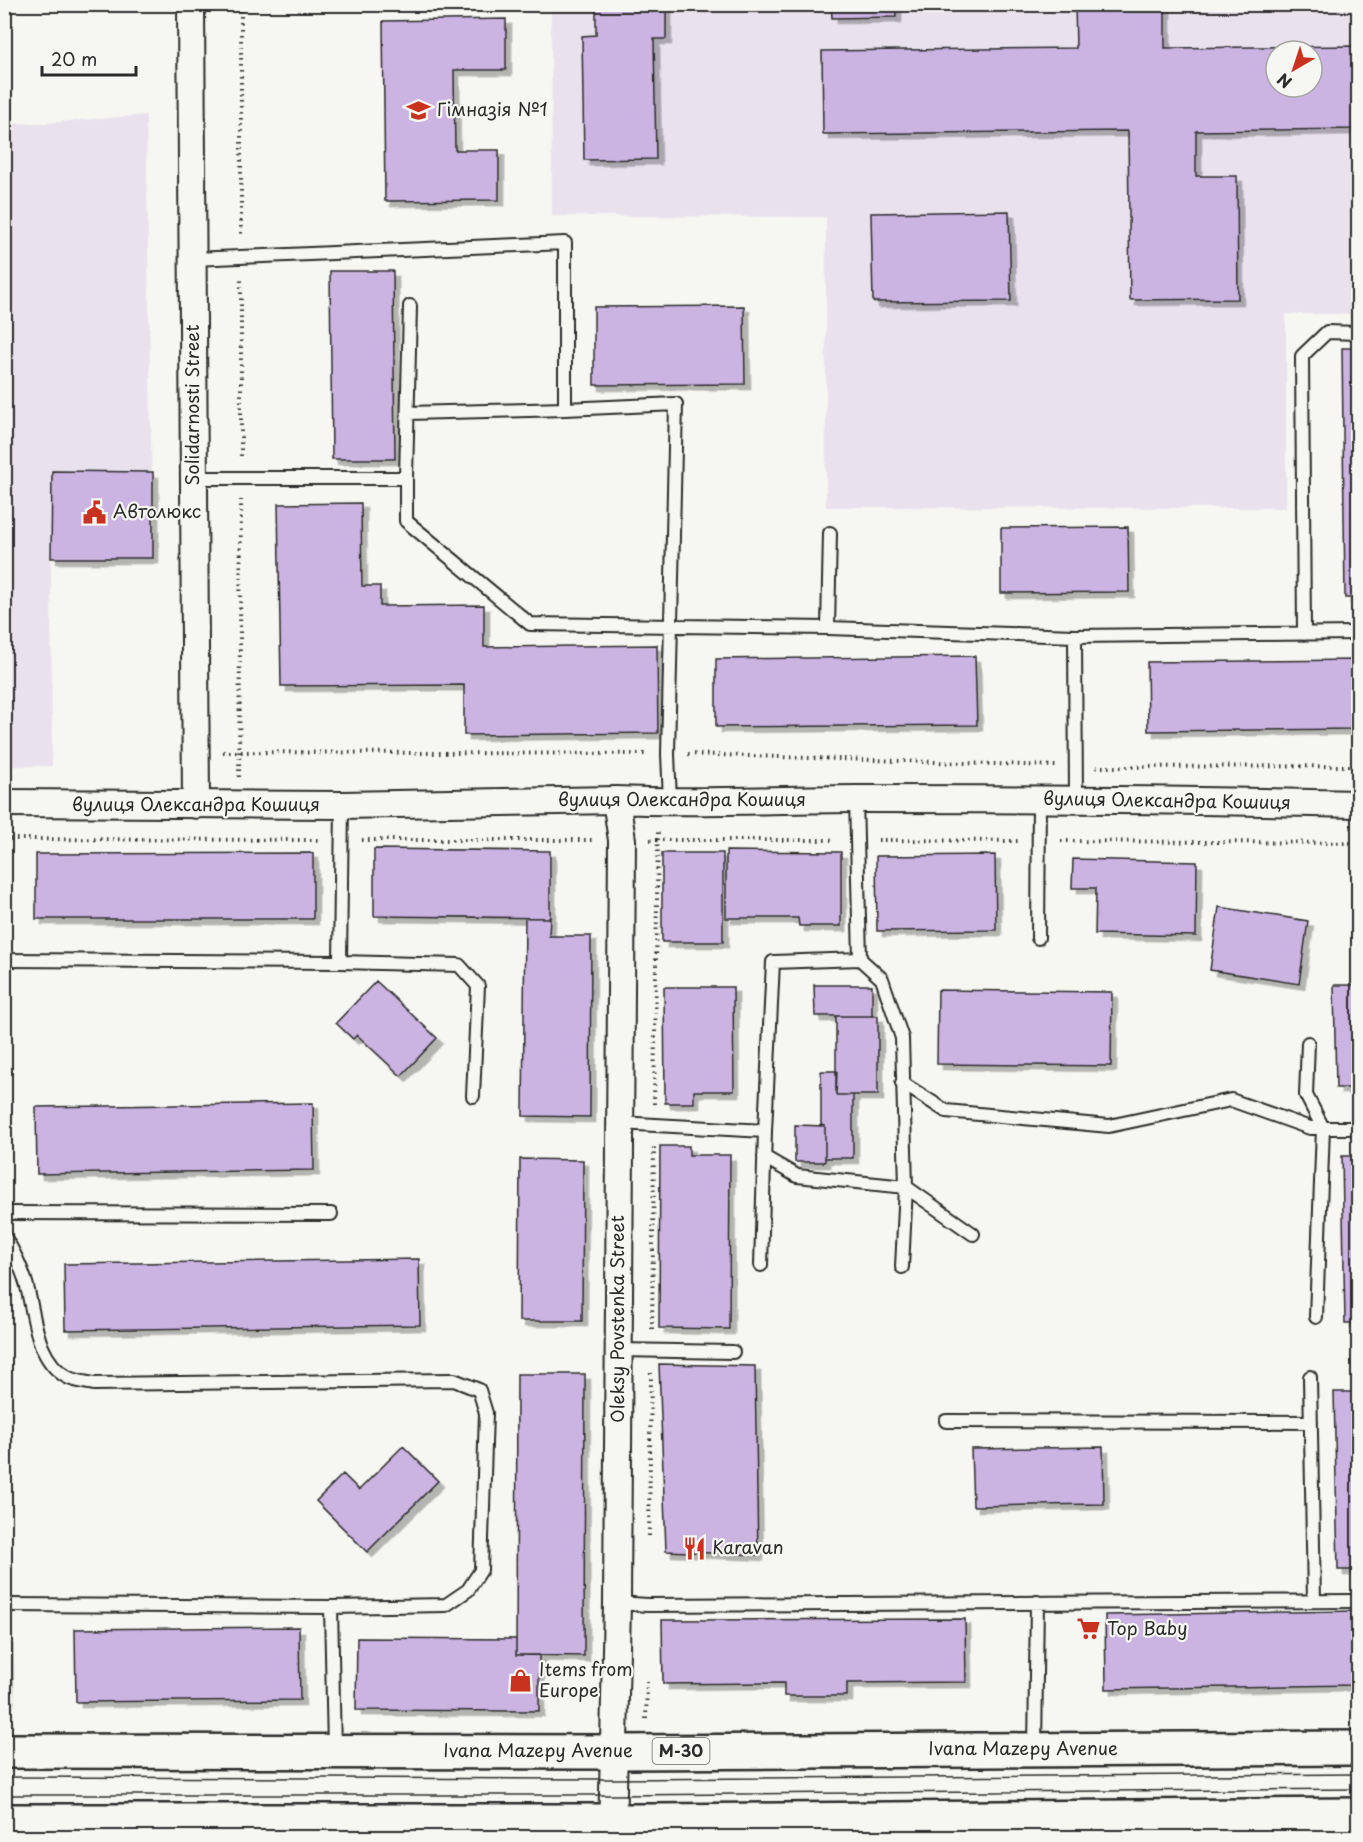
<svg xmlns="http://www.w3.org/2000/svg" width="1363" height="1842" font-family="'Playpen Sans',sans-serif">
	<defs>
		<filter id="shadow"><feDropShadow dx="5.5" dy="5.5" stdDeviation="0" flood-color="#0004"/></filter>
	</defs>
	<rect width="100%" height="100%" fill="#f6f6f2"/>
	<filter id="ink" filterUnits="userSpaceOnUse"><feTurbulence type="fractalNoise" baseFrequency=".0167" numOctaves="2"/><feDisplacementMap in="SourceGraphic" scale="12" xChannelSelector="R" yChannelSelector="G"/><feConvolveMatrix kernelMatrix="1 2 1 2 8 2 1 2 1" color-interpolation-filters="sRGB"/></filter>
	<g filter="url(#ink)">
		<path fill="#e9e2ed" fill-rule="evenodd" d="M551,5h807v309h-72v194l-460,-1v-290l-274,-1zM1276,51h36v36h-36z
			M146,115l7,443h-102l1,208h-47l-1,-642 41,-1z"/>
		<path fill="#cbb3e2" stroke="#2b2b2b" stroke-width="1.5" fill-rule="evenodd" filter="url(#shadow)" d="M596,4h70v35h-12l2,120 -72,1 -2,-124 14,-1z
			M831,4h65v13l-64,1z
			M1075,4h90v44l193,-2v83l-162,2v45h41l1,123 -108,1 -2,-169 -305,3 -1,-83 254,-3zM1276,51h36v36h-36z
			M506,19v51h-52l1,80h44v50l-114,1 -2,-180z
			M1009,211l2,90 -138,1 -2,-89z
			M330,271h63l2,188h-63z
			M744,306l1,78 -151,1v-78z
			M1342,348h16v250h-13z
			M52,471l101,1v86h-102z
			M361,503l1,83h18v20l104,-1v42l173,-2 1,88 -194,2v-50l-183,1 -3,-182z
			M1128,527l1,65 -128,1v-65z
			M975,656l2,69 -261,2v-68z
			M1358,660v69l-210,2 -1,-69z
			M374,849l176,2v67l-176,-2z
			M726,851l115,1v74h-42l-1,-8h-72z
			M313,853v66h-277v-65z
			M662,853h61v89h-61z
			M995,855l1,75 -119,1 -1,-75z
			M1073,859l124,3 -1,74 -101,-2 1,-46h-24z
			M1219,907l89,14 -9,63 -89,-14z
			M525,918h25l-1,18h42l-1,181 -67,-1z
			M376,981l61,57 -36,38 -44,-41 -4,4 -17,-16z
			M814,985h58v31h-57z
			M1334,985h24v103h-22z
			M664,987h69l1,104h-40v12h-29z
			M938,990l174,2 -1,74 -174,-2z
			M836,1016h42v79h-42z
			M821,1071h16l-1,24h17v63h-28v-32l-4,-1z
			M313,1103l1,67 -277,4 -1,-67z
			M795,1125l30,1v36h-30z
			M660,1146h29v9h41l-1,174 -70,-1z
			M1342,1156h16v167h-13z
			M520,1159l63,1 -1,161h-63z
			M419,1259l1,66 -355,5 -1,-66z
			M659,1364l96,2 3,189 -92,-4z
			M517,1374h68l-1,282 -68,-1z
			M1334,1392h24v178h-20z
			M403,1446l35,35 -71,71 -51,-51 27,-27 16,16z
			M1103,1447l1,57 -131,2 -2,-57z
			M1358,1611v74l-252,4 -1,-74z
			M965,1619l1,63 -119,1v13h-63v-13l-121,1 -1,-64z
			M299,1627l1,73 -224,2 -1,-73z
			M357,1638l159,1v16h23v56l-183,-1z
			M4,1639h3l1,60h-4z"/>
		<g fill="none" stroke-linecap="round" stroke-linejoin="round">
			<defs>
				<path id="lane" d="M193,259l372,-16v166
					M408,413l157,-4 111,-5 -8,350 2,47
					M194,478h212v43l124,103 298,4 247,8 283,-3
					M406,478l4,-172
					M828,628l2,-95
					M1304,634l-2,-278 25,-24 31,1
					M1075,636l1,162
					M1038,938l1,-138
					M860,959l22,20 20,59 4,149 -4,80
					M4,960l336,2 2,-157
					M340,962l119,3 19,21 -5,110
					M1308,1043l-2,52 17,33 -7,189
					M902,1083l44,28 163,15 122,-26 79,28h48
					M619,1123l146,8 8,-169 87,-3 -4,-160
					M764,1157l33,19 109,11 67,47
					M4,1213l327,1
					M4,1236c11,18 20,35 24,55 7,29 9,69 39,86 7,4 18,5 27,7l360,-4 25,10 7,23 -5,157 -13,20 -22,15 -115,2
					M761,1265l4,-134
					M618,1350l115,2
					M1310,1377l4,224
					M946,1421l365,1
					M617,1603l31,2 710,-4
					M4,1605l327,2 3,142
					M1035,1748l2,-146"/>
				<path id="street" d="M191,4l5,801
					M4,803l338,2 274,-5c80,4 161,-1 242,-1 167,0 333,1 500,5
					M612,1838l5,-235 5,-763 -6,-40"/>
				<path id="highway" d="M4,1751l612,1 742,-4
					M4,1821h654l700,-6"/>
			</defs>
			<use href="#lane" stroke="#2b2b2b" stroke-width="16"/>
			<use href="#street" stroke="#2b2b2b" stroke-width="30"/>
			<use href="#highway" stroke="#2b2b2b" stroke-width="38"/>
			<path stroke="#2b2b2b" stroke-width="4" stroke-dasharray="1.5 4.5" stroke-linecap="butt" d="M241,4v230
				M241,456v-178
				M223,752l425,2
				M688,754l368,12
				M1096,767l262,-1
				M239,777l2,-277
				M4,839l318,1
				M362,840h233
				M650,840h185
				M878,840l140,1
				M1061,841l297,2
				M654,1104l4,-274
				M652,1329l2,-184
				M649,1536l2,-163
				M646,1719l1,-37"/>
			<use href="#lane" stroke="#f6f6f2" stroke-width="12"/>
			<use href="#street" stroke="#f6f6f2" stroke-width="26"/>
			<use href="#highway" stroke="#f6f6f2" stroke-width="33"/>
			<path stroke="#2b2b2b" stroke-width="1.5" d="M4,1777l609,2 745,-5
				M4,1795h610l744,-6"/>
		</g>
	</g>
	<defs>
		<symbol id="school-bare" viewBox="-9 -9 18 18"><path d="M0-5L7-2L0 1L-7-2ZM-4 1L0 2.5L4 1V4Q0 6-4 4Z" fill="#c8321e" stroke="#f6f6f2" stroke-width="2.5" paint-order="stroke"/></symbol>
		<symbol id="civic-bare" viewBox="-9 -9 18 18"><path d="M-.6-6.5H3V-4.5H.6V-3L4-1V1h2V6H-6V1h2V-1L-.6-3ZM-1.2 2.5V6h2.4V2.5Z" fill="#c8321e" stroke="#f6f6f2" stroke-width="2.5" paint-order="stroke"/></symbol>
		<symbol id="restaurant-bare" viewBox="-9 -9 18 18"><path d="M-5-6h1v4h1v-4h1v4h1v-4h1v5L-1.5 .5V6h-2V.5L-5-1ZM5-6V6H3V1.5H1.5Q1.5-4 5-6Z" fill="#c8321e" stroke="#f6f6f2" stroke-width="2.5" paint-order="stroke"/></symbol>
		<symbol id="supermarket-bare" viewBox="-9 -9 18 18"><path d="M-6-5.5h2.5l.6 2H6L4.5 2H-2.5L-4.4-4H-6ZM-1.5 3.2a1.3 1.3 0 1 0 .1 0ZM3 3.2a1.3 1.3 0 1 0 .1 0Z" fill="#c8321e" stroke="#f6f6f2" stroke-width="2.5" paint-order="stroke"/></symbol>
		<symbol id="shop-bare" viewBox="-9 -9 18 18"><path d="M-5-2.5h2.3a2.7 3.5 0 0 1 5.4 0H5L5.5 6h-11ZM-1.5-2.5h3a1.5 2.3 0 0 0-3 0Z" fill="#c8321e" stroke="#f6f6f2" stroke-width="2.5" paint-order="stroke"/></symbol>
	</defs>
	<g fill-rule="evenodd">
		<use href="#school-bare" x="402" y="94" width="33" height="33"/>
		<use href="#civic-bare" x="78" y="496" width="33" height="33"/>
		<use href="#restaurant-bare" x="678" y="1532" width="33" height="33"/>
		<use href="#supermarket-bare" x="1072" y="1612" width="33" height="33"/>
		<use href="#shop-bare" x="504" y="1664" width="33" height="33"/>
	</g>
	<g text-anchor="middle" stroke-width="4.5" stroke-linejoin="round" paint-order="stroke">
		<rect fill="#f6f6f2" stroke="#686867" stroke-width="1.5" x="652.5" y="1738" width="57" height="26" rx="4.5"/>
		<g font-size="16" font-weight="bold" fill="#2b2b2b">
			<text x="681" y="1757">М-30</text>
		</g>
		<g font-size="18" fill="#2b2b2b" stroke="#f6f6f2" text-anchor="start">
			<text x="437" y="116">Гімназія №1</text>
			<text x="113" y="518">Автолюкс</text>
			<text x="712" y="1554">Karavan</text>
			<text x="1107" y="1635">Top Baby</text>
			<text x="539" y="1676">Items from<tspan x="539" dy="21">Europe</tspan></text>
		</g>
		<g font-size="18" fill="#2b2b2b" stroke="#f6f6f2">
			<text transform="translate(193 405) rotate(-90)" y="6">Solidarnosti Street</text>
			<text x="682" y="806">вулиця Олександра Кошиця</text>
			<text transform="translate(1167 801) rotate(1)" y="6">вулиця Олександра Кошиця</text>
			<text x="196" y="811">вулиця Олександра Кошиця</text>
			<text transform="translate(618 1319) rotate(-90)" y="6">Oleksy Povstenka Street</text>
			<text x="1023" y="1755">Ivana Mazepy Avenue</text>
			<text x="538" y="1757">Ivana Mazepy Avenue</text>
		</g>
	</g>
	<rect width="1363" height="1842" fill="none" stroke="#f6f6f2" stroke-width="24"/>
	<rect x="12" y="12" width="1339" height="1818" fill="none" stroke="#2b2b2b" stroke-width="2" filter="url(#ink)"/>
	<g transform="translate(1294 69) rotate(219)"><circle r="28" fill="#f6f6f2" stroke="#a5a5a2" stroke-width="1.5"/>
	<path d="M0-4.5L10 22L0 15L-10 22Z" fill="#c8321e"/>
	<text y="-9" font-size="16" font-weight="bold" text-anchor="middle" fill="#2b2b2b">N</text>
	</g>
	<path d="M42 66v9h94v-9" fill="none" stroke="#2b2b2b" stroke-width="3"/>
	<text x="51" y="66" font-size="18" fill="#2b2b2b" stroke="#f6f6f2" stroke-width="4.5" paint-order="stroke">20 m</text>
</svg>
